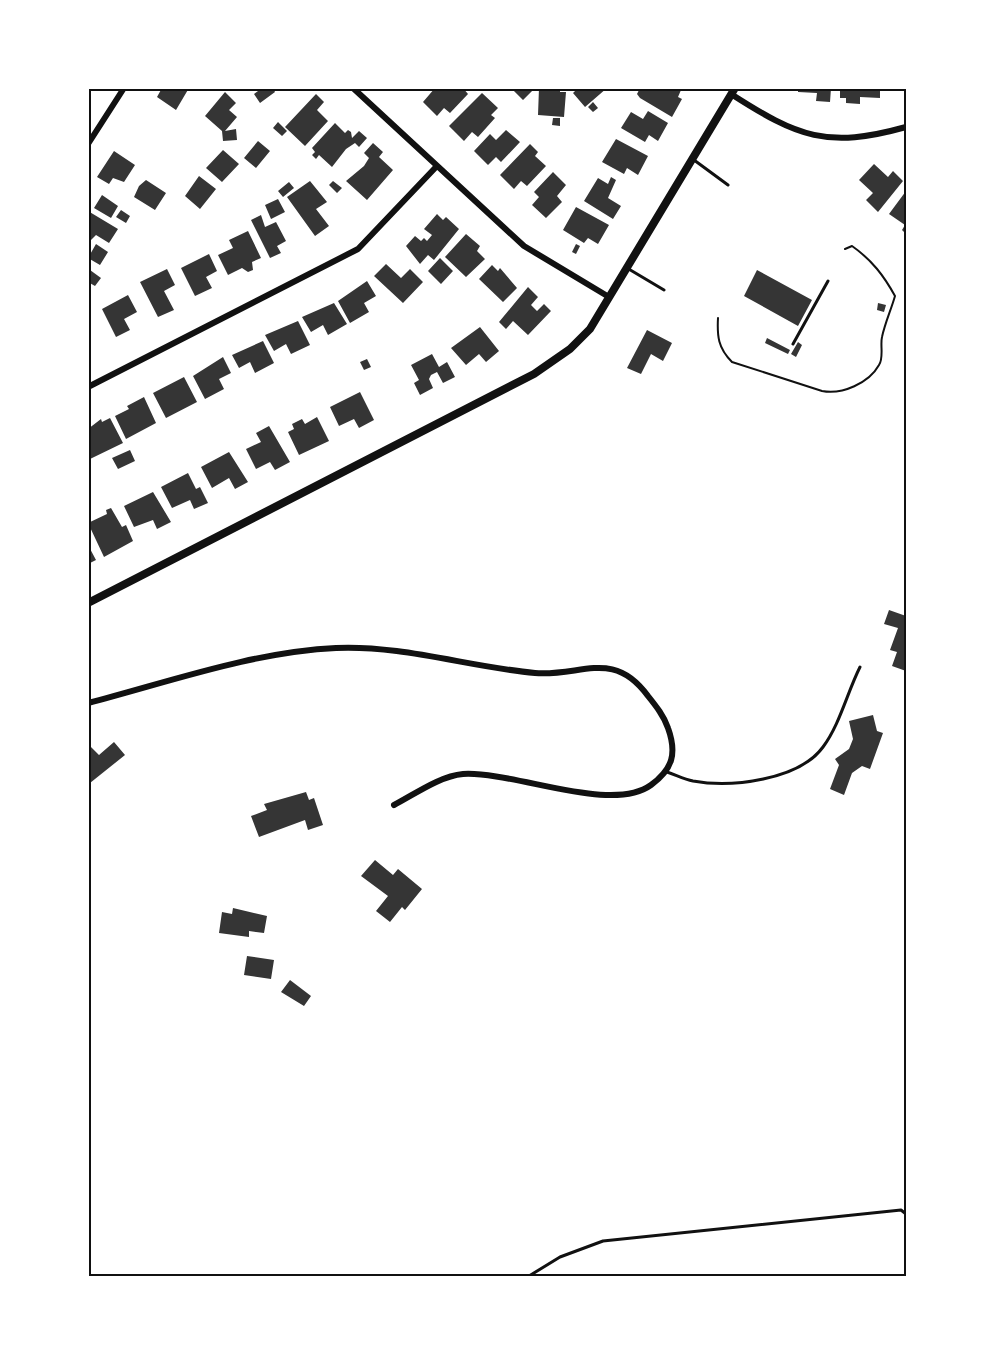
<svg xmlns="http://www.w3.org/2000/svg" width="995" height="1365" font-family="Lato,sans-serif">
	<rect width="100%" height="100%" fill="#fff"/>
	<path fill="#353535" d="M162,88h27l-13,22 -19,-13z
		M262,88h11l2,4 -15,11 -6,-9z
		M435,88h28l5,6 -18,19 -6,-5 -7,8 -14,-14z
		M511,88h24l-12,12z
		M539,88h21v4h6l-2,25 -26,-2z
		M578,88h29l-22,19 -12,-14z
		M640,88h38l3,2 -3,7 4,2 -10,18 -32,-19 -3,-4z
		M798,88h33l-1,14 -14,-1 1,-8 -19,-1z
		M840,88h40v10l-20,-1v7l-14,-1v-5h-6z
		M225,92l11,11 -7,7 8,7 -12,14 11,-2 1,11 -14,1 -1,-10 -17,-15z
		M482,93l16,15 -7,7 4,3 -17,19 -6,-5 -8,9 -15,-15z
		M316,94l8,8 -7,8 11,11 -23,25 -20,-19z
		M593,102l5,6 -5,4 -5,-5z
		M648,111l20,12 -10,18 -9,-6 -4,7 -24,-14 10,-16 12,7z
		M553,118h7v8l-8,-1z
		M278,122l9,9 -5,5 -9,-8z
		M335,123l10,10 3,-3 3,2 1,6 7,-7 8,7 -8,9 -4,-4 -9,6 -14,18 -13,-12 -3,4 -4,-4 3,-3 -3,-4z
		M506,130l14,12 -19,20 -5,-5 -8,8 -14,-14 16,-17 6,6z
		M616,139l32,17 -10,19 -11,-7 -3,6 -22,-12z
		M258,141l12,10 -14,17 -12,-10z
		M373,143l10,9 -4,5 14,13 -26,30 -21,-19 18,-15 5,-8 -5,-5z
		M530,144l8,8 -3,4 11,10 -19,20 -6,-5 -7,8 -14,-14z
		M223,150l16,14 -17,18 -16,-14z
		M114,151l21,14 -11,17 -11,-4 -4,6 -12,-7z
		M874,164l14,13 5,-6 10,10 -25,31 -12,-12 7,-7 -14,-13z
		M553,172l13,13 -9,11 5,6 -16,16 -14,-13 7,-8 -5,-5z
		M199,176l17,13 -16,20 -15,-13z
		M611,177l5,3 -8,18 13,8 -8,13 -29,-18 14,-23 10,6z
		M146,180l20,13 -11,17 -21,-13 5,-11z
		M310,181l17,21 -11,7 13,17 -14,10 -28,-39z
		M333,181l9,7 -5,5 -8,-8z
		M289,182l5,6 -11,9 -5,-6z
		M906,191v43l-4,-4 3,-5 -16,-11z
		M102,195l16,11 -7,12 -17,-10z
		M278,199l7,13 -14,7 -6,-14z
		M576,207l33,18 -11,19 -10,-6 -4,5 -21,-13z
		M121,210l9,6 -4,7 -10,-6z
		M88,211l30,18 -9,14 -13,-8 -8,8z
		M437,214l6,6 3,-3 13,12 -25,31 -6,-5 -8,9 -14,-18 9,-10 6,5 3,-3 3,3 5,-6 -8,-6z
		M261,215l4,12 11,-5 10,19 -9,5 4,7 -11,5 -19,-38z
		M248,231l13,27 -9,4 1,8 -5,2 -6,-4 -14,7 -10,-20 15,-7 -4,-8z
		M466,234l14,12 -3,5 8,8 -19,18 -21,-20z
		M96,244l12,8 -8,13 -12,-7z
		M576,244l4,2 -4,8 -4,-2z
		M209,254l8,17 -11,6 6,11 -17,8 -14,-28z
		M440,258l13,13 -12,13 -13,-13z
		M386,264l15,14 9,-9 13,13 -20,21 -29,-27z
		M492,265l6,6 2,-3 17,20 -14,14 -24,-23z
		M167,269l8,16 -11,6 10,19 -16,7 -18,-35z
		M90,270l11,8 -6,8 -7,-4z
		M757,270l55,30 -14,26 -54,-30z
		M367,281l9,15 -12,7 5,9 -19,11 -12,-22z
		M528,287l10,10 -7,8 6,6 7,-7 7,7 -23,24 -15,-14 -7,8 -7,-7z
		M128,295l9,17 -13,7 6,11 -14,7 -14,-28z
		M334,303l13,21 -19,11 -5,-10 -12,7 -9,-15z
		M878,303l8,2 -2,7 -7,-2z
		M298,321l12,24 -19,9 -5,-10 -12,7 -9,-16z
		M480,327l19,24 -13,11 -7,-8 -13,11 -15,-17z
		M647,330l25,13 -9,18 -12,-7 -10,20 -14,-6z
		M767,338l23,12 -2,4 -23,-11z
		M263,341l11,22 -19,10 -5,-11 -11,6 -7,-13z
		M798,342l4,3 -6,12 -5,-3z
		M432,354l7,13 8,-5 8,15 -12,6 -6,-11 -6,3 -2,4 4,9 -13,7 -6,-12 5,-3 -8,-15z
		M223,357l8,16 -12,6 5,10 -19,10 -12,-23z
		M367,359l4,8 -7,3 -4,-8z
		M184,377l13,25 -31,16 -13,-25z
		M360,392l14,28 -15,8 -5,-9 -15,7 -9,-19z
		M144,397l12,26 -30,16 -11,-23 14,-7 -2,-3z
		M317,417l12,24 -30,14 -11,-23 6,-3 -2,-5 10,-5 3,5z
		M110,418l13,25 -33,16 -2,-30 13,-10 1,3z
		M269,426l21,36 -15,8 -5,-8 -14,7 -10,-20 15,-7 -5,-9z
		M130,450l5,11 -17,8 -6,-11z
		M229,452l19,30 -13,7 -6,-11 -17,10 -11,-21z
		M188,473l8,16 4,-2 8,16 -14,6 -4,-9 -18,8 -11,-21z
		M153,492l18,30 -14,7 -4,-9 -19,7 -10,-21z
		M111,508l11,19 4,-2 7,16 -29,16 -16,-34 19,-9 -1,-4z
		M88,545l8,15 -8,4z
		M889,610l17,6v55l-14,-5 5,-14 -7,-2 8,-22 -14,-4z
		M873,715l4,16 6,2 -13,36 -8,-3 -10,7 -8,22 -14,-6 9,-24 -4,-6 14,-10 4,-10 -4,-18z
		M114,742l11,13 -35,28 -2,-39 11,11z
		M306,792l3,8 5,-2 9,27 -15,5 -3,-10 -46,17 -8,-21 16,-6 -3,-6z
		M375,860l18,15 5,-6 24,20 -17,21 -3,-3 -12,15 -14,-11 12,-15 -27,-20z
		M233,908l34,8 -3,17 -15,-2v6l-30,-4 3,-21 10,2z
		M247,956l27,4 -3,19 -27,-4z
		M290,980l21,16 -7,10 -23,-14z"/>
	<g fill="none" stroke-linecap="round" stroke-linejoin="round">
		<path stroke="#111" stroke-width="2" d="M718,318c-1,18 0,30 14,44l90,29c20,4 47,-8 57,-26 5,-7 1,-20 3,-28 3,-14 9,-27 13,-41 -11,-20 -23,-36 -43,-50l-7,3"/>
		<path stroke="#111" stroke-width="3" d="M694,160l34,25
			M627,268l37,22
			M793,344l35,-63
			M667,772c9,3 17,7 26,9 38,7 106,-1 130,-34 17,-23 24,-54 37,-80
			M529,1276l31,-19 43,-16 298,-31 5,4"/>
		<path stroke="#111" stroke-width="6" d="M353,88l171,158 85,51
			M731,94c67,43 96,55 175,33
			M88,144l36,-56
			M88,387l270,-138 78,-82
			M88,703c81,-21 164,-51 248,-55 66,-3 133,19 199,25 46,4 78,-25 113,23 8,10 16,20 20,32 9,25 5,41 -17,57 -40,29 -137,-14 -188,-11 -23,2 -48,20 -69,31"/>
		<path stroke="#111" stroke-width="8" d="M88,603l446,-229 36,-25 20,-20 145,-241"/>
	</g>
	<rect width="995" height="1365" fill="none" stroke="#ffffff" stroke-width="180"/>
	<rect x="90" y="90" width="815" height="1185" fill="none" stroke="#111" stroke-width="2"/>
</svg>
